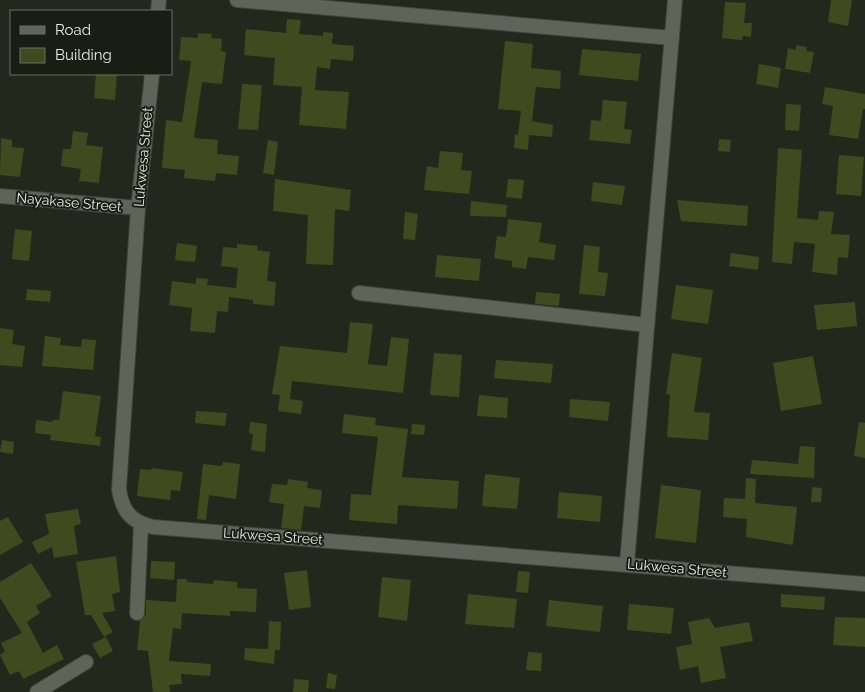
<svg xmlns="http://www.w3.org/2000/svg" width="865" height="692" font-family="Raleway,sans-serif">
	<rect width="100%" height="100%" fill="#24271c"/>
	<path fill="#3f4b1e" d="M831,0h21l-4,26 -20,-4z
		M725,2l21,1 -2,20h8l-1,14 -8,-1 -1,4 -20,-2z
		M287,19l14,1 -2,14 24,2v-4l10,1 -1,11 22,2 -1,15 -22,-2 -1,10 -13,-2 -2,23 34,2 -3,37 -47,-4 3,-38 -29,-2 2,-27 -31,-3 2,-26 40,4z
		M198,33l14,1 -1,4 11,1 -1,12 5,1 -4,32 -20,-2 -8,56 24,2 -1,14 22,2 -2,19 -21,-2 -1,8 -31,-3 1,-8 -23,-2 4,-48 16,2 9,-61 -12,-1 2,-23 17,1z
		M505,41l28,3 -2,24 30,3 -1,18 -24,-2 -4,34 21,4 -1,12 -23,-2 -1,15 -14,-2 1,-14 3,1 3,-24 -23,-2z
		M796,45l11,2 -1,4 8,1 -4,21 -25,-4 3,-21 8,2z
		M582,49l59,5 -3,27 -59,-6z
		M759,64l22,4 -3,20 -22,-4z
		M96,74h21l-2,26 -21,-2z
		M242,84l20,1 -4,45 -20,-1z
		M825,87l40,7v15h-2l-5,30 -29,-4 4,-29 -11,-2z
		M603,100l24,2 -3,27 8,1 -2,14 -41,-4 2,-20 10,1z
		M786,104l15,1 -2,26 -14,-1z
		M73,131l15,2 -2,12 17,2 -4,36 -20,-2 2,-12 -20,-3 2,-17h8z
		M1,138l11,2v7l12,1 -4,29 -20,-2z
		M719,139l12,1 -1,12 -12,-1z
		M268,140l10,2 -4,33 -11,-2z
		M778,148l24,2 -5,68 21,2 1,-9 15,1 -3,22 19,1 -2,23 -10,-1 -1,18 -25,-3 3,-28 -21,-2 -2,22 -20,-2z
		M440,151l23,2 -2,17 11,1 -3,23 -45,-4 3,-24 11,2z
		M839,155l25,2 -3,39 -25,-2z
		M275,179l76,11 -2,21 -14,-2 -2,56 -27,-1 2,-49 -35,-4z
		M508,179l16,1 -2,19 -16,-2z
		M593,182l32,4 -3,19 -31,-4z
		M677,200l71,6 -1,20 -66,-5z
		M471,201l36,4 -1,12 -36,-1z
		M405,212l13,2 -3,26 -12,-1z
		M508,219l34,4 -3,19 17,3 -2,15 -26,-3 -2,12 -14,-2v-6l-18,-3 3,-22 9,1z
		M15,229l17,2 -3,30 -17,-2z
		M177,243l20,3 -2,16 -20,-2z
		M237,244l21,2 -1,4 13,2 -3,29 9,1 -2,24 -21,-2v-4l-24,-3 -1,15 -11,-1 -2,22 -25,-2 2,-23 -23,-3 3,-24 24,3v-6l12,1 -1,6 29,3 2,-20 -17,-2 2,-19 14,1z
		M584,245l16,2 -2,25 10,1 -3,23 -26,-2z
		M731,253l28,4 -1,13 -29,-4z
		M437,255l44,4 -2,22 -44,-4z
		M676,285l37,5 -5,34 -37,-5z
		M27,289l24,2 -1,11 -24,-2z
		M536,292l24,2 -1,12 -24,-2z
		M855,302l2,24 -40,4 -3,-25z
		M350,322l23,2 -5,40 19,2 4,-29 18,2 -6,54 -111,-12 -2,18 13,2 -2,13 -23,-3 2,-16 -8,-1 8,-48 67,7z
		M0,328l14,2 -2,14 13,2 -3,21 -22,-2z
		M45,336l16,2 -1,7 21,2 1,-8 14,1 -3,30 -51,-4z
		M434,353l28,2 -3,42 -29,-2z
		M672,353l30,5 -8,54 16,1 -2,27 -41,-3 3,-42 -4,-1z
		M813,356l9,48 -41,7 -8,-48z
		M496,360l57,4 -2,19 -57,-5z
		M63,391l38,5 -6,40 6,1 -1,9 -50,-6 1,-5 -16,-2 1,-13 16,2 1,-2h6z
		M479,395l29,3 -1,20 -30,-2z
		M570,399l40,3 -2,19 -39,-4z
		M196,411l31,2 -2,13 -30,-3z
		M344,414l32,4 -1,7 33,4 -6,48 57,4 -2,28 -59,-4 -1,19 -48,-4 2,-26 20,1 7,-58 -36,-4z
		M250,422l17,2 -2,28 -14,-2 2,-16 -4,-1z
		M859,422l6,1v35l-11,-2z
		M412,424l13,1 -1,10 -13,-1z
		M2,440l12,2 -1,12 -13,-2z
		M800,446l15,1 -1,31 -64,-4 2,-14 46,4z
		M223,462l17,2 -4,35 -27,-4 -3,25 -9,-1 6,-55 19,2z
		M152,468l31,4 -3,19 -9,-1 -1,10 -33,-4 3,-27 11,1z
		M485,474l35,4 -3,31 -35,-3z
		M746,478l10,1 -1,24 42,4 -4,38 -47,-8 1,-18 -24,-2 1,-19 21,1z
		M288,479l20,3 -1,6 15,2 -2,18 -16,-2 -3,24 -20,-2 3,-24 -15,-2 3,-18 15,1z
		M661,485l40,5 -5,53 -41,-5z
		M812,487l10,1 -1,14h-10z
		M559,492l43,4 -2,26 -43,-4z
		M78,509l3,15 -7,2 4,28 -24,4 -2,-11 -14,7 -6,-12 17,-8 -4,-20z
		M8,517l15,25 -23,13v-34z
		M116,556l4,36 -8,2 3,17 -13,2 11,19 -9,5 -13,-22h-6l-9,-53z
		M151,561l24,1 -1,18 -24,-2z
		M31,563l21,33 -16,10 4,7 -13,9 16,31 14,-8 7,14 -41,20 -4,-8 -9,4 -10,-20 5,-4 -4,-8 21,-10 -22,-35v-16z
		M307,570l4,37 -22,3 -5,-37z
		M518,571l12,1 -2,21 -12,-1z
		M382,577l29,3 -4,41 -29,-4z
		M177,579h10v3l26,2 1,-4 23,2v6l20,1 -1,23 -26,-1v5l-48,-3 -1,16 -8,-1 -4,33 42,3 -1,12 -29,-2 1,10 -13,1 1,7h-17l-5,-41 -11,-1 3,-29 6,-7v-14l30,2z
		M468,594l49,5 -3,29 -49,-4z
		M781,594l44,3 -1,13 -43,-3z
		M549,600l54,6 -3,26 -54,-6z
		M629,604l45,4 -3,26 -44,-4z
		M835,617l30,1v29l-32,-2z
		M709,618l6,10 34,-6 4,19 -33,6 6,31 -25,5 -3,-17 -18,4 -4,-23 16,-3 -4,-22z
		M269,621l12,1 -1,28h-5l-1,14 -30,-4 1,-12 23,1z
		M106,637l7,14 -13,7 -8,-14z
		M528,652l14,1 -1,18 -15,-1z
		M328,673l9,2 -2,14 -9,-1z
		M294,679l15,1 -1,12h-15z"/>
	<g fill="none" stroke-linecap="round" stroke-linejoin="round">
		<defs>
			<path id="minor" d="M237,0l435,38
				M158,11l1,-11
				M152,74l-14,134 -19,281c3,22 12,33 34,38l712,57
				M0,196l138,12
				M359,293l288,32
				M627,563l48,-563
				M137,613l4,-89
				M37,692l49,-30"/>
		</defs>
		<use href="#minor" stroke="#41443b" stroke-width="16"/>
		<use href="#minor" stroke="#606458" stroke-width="14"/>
	</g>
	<g text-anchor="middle" stroke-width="4" stroke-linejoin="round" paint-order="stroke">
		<g font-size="14" fill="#e6e8e1" stroke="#1a1d13">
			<text transform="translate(143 157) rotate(-85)" y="5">Lukwesa Street</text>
			<text transform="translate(69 202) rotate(5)" y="5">Nayakase Street</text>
			<text transform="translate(273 536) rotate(4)" y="5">Lukwesa Street</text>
			<text transform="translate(677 568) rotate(5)" y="5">Lukwesa Street</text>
		</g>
	</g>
	<rect x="10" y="10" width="162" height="65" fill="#1a1d13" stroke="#6c6e65"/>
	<rect x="20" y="26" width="25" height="8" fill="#606458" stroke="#6c6e65"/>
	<text x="55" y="35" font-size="15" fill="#e6e8e1">Road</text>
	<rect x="20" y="48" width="25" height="15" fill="#3f4b1e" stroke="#6c6e65"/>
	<text x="55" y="60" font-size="15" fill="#e6e8e1">Building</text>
</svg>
